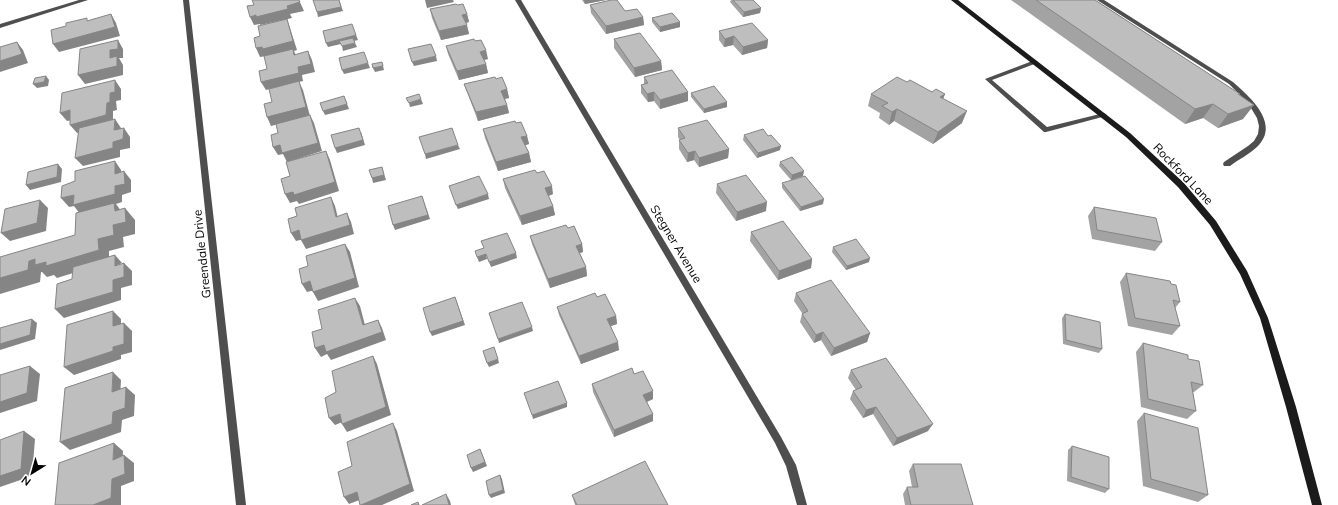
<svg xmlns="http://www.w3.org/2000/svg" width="1338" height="505" font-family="Mulish,sans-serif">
	<rect width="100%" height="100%" fill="#fff"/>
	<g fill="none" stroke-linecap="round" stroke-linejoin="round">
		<path fill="#4e4e4e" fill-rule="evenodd" d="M1097,0h7l129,82c17,15 47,41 25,64 -8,8 -19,13 -28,20h-6l-1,-2 1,-2 24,-16 6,-5 4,-7 1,-8 -2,-8 -9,-15 -19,-19z
			M1035,60l3,2 -1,1 -45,17 55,47 57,-14 3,2 -1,1 -60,16h-2l-59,-53z"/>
		<path fill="#4e4e4e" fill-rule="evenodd" d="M79,0h9l-88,28v-4z
			M183,0h6l57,505h-10z
			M515,0h6l260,437 15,28 11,40h-10l-11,-39 -11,-23z"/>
		<path fill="#1b1b1b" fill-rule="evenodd" d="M951,0h7l172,133 54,50 32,38 31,50 21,47 28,89 26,98h-10l-26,-98 -26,-89 -20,-44 -30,-49 -32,-38 -52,-50z"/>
	</g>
	<path fill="#a3a3a3" d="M582,0h24l-21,4z
		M731,0h22l8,8 -1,5 -17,4 -13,-15z
		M1011,0h84l145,94 -1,1 4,24 -25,9 -15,-10 -18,6z
		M457,5l10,9 2,8 -3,1 3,11 -28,6 -9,-22 -2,-9z
		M590,5l35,6 18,6 1,8 -38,9 -15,-21z
		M652,18l28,9 -20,5 -8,-10z
		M719,31l49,9 -1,8 -25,7 -9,-10 -9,2 -5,-7z
		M614,39l47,22 1,9 -27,7 -21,-29z
		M446,46l42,13 -4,1 2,4 2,9 -29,7 -11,-26z
		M644,77l44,15v9l-28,8 -6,-8 -6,1 -7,-9v-8l3,-1z
		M496,79l11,10 2,9 -4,1 2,6 2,8 -31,8 -11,-29 -3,-8z
		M907,82l25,10 13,2 -2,5 19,24 -29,21 -39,-23 -5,4 -10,-7 1,-5 -12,-7 3,-12z
		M691,93l36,9v5l-23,6 -13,-16z
		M516,123l11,13 2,8 -4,1 4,8 2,9 -33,9 -13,-33 -2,-9z
		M678,128l51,21 -1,9 -29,9 -5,-7 -7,2 -8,-13v-9h1l-2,-3z
		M744,135l24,1 12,14 -23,8 -14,-18z
		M780,162l23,14 -12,4 -12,-14z
		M537,173l16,21 -5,2 5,10 2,9 -33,10 -17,-37 -2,-9z
		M782,183l41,21 -23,7 -18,-23z
		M717,184l49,27 -30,10 -20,-28z
		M1094,207l68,35 -7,9 -63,-12 -4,-23z
		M568,228l14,16 1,8 -3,1 6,14 1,9 -37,12 -18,-44 -2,-8z
		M751,232l61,27 -1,9 -33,12 -28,-39z
		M833,247l36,15 -23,8 -14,-18z
		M1126,273l45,11 9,18 -5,6 5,18 -8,9 -44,-9 -8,-44z
		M796,293l74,40 -3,9 -36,14 -10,-16 -7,3 -14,-21 2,-8v-1l-8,-12z
		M597,297l19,19 1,8 -6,2 8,24 -38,14 -22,-49 -2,-8z
		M1065,314l37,35 -3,4 -36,-9 -1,-26z
		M1143,343l45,16 15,26 -9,7h-1l3,19 -9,8 -46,-12 -5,-55z
		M851,370l77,61 -35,15 -20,-32 -10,4 -13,-19 3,-8 3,-1 -8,-12z
		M634,374l19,25 -6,3 6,19 -39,16 -21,-45 -1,-8z
		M1144,413l64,82 -10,7 -55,-16 -6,-65z
		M1072,446l37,43 -4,4 -38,-12 1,-31z
		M913,464l60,41h-68l-2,-11 4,-7h5l-3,-16z
		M572,495l96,10h-93z"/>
	<path fill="#858585" d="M299,0l5,11 -14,3 2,4 -32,7v-1l-6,1 -4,-8 37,-11z
		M339,0l4,11 -25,6 -1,-5z
		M425,0h28l1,2 -27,6z
		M584,0h22l-21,4z
		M761,8l-1,5 -17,4 1,-5z
		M111,14l5,9 4,13 -61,16 -6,-8z
		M467,14l2,8 -5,1 -2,-8z
		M643,17l1,8 -38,9v-8z
		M287,19l3,9 7,22 -3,1 3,7 -31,-2 -6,1 -4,-9z
		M680,22v5l-20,5v-5z
		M467,25l2,9 -28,6 -2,-9z
		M356,35l2,5 -30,7 -2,-4z
		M734,36l-1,9 -9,2 1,-8z
		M118,40l5,9v9h-4l4,7v10l-38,9 -7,-9 32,-17v-8z
		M768,40l-1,8 -25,7 1,-8z
		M17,42l6,8 5,13 -28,9v-11z
		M355,43l2,4 -14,4 -1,-5z
		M486,50l2,9 -6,1 -2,-8z
		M308,51l4,9 3,12 -13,3 1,6 -4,1 4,8 7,26 -39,10 -4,-9 32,-35 -33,8 -5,-8 37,-15z
		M436,56l1,5 -23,5 -2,-4z
		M661,61l1,9 -27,7 -1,-9z
		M382,62l2,8 -9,2 -2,-4z
		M368,63l2,5 -26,6 -2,-4z
		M486,64l2,9 -29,7 -2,-9z
		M46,76l3,4 -1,6 -11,2 -4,-4z
		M115,80l6,9v11l-5,1 1,9 -4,1v13l-36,9 -7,-8 37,-22z
		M507,89l2,9 -6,1 -2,-8z
		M654,92v9l-6,1 -1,-8z
		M688,92v9l-28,8v-9z
		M945,94l-5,12v-9z
		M344,96l5,13 -24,6 -2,-4z
		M421,99l2,5 -13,3 -1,-4z
		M727,102v5l-23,6v-4z
		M1213,104l-10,14 -18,6 10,-15z
		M507,105l2,8 -31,8 -2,-9z
		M1254,105l-11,14 -25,9 10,-14z
		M897,109l-3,12 -5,4 3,-13z
		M70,110l7,9 -10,2 -7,-8z
		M967,111l-5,12 -29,21 5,-12z
		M310,115l4,8 8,28 -35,11 -4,-8 -5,1 -5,-8z
		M115,119l6,9 -1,11 -6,-9z
		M124,128l6,9v11l-10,2v7l-37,9 -8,-8 38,-16z
		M361,132l4,13 -28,8 -2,-5z
		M527,136l2,8 -6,2 -2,-9z
		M458,145l2,4 -34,10 -1,-5z
		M781,146l-1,4 -23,8 1,-5z
		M729,149l-1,9 -29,9v-9z
		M326,151l4,9 9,31 -40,13 -2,-3 -7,2 -5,-9z
		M695,151l-1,9 -7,2 1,-9z
		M529,153l2,9 -33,9 -2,-9z
		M115,161l6,9v12l-6,-8z
		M58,164l4,5 -1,13 -31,8 -4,-5z
		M382,167l4,13 -13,3 -1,-5z
		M124,171l7,9v12l-9,3v7l-6,2 8,11 1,-7 10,12v14l-12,3 1,10 -15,4v11l-52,16 -3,-3 -7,2 -5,-5h-1l-1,10 -40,12v-16l29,-17 6,-2 11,3 53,-12 -19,-36 -6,-8 -5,1 -8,-9 54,-12z
		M804,171l-1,5 -12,4 1,-5z
		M552,186l1,8 -7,3 -1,-9z
		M488,194l1,5 -31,10 -2,-4z
		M422,196l8,23 -35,11 -2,-5z
		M331,197l4,9 5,20 -4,-9z
		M824,199l-1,5 -23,7 1,-4z
		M40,200l8,8 -2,23 -36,10 -9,-8z
		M767,202l-1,9 -30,10 1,-9z
		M553,206l2,9 -33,10 -2,-9z
		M347,213l4,9 3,12 -48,15 -5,-9z
		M299,230l5,9 -8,2 -5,-8z
		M345,244l5,8 9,35 -41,14 -5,-9z
		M582,244l1,8 -6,2 -1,-8z
		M516,253l1,5 -26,9 -2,-5z
		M486,254l1,5 -8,3 -2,-5z
		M115,255l7,8 -7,3z
		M870,258l-1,4 -23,8 1,-4z
		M812,259l-1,9 -33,12 1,-9z
		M124,263l8,8v14l-11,3v12l-57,18 -9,-9 58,-29z
		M586,267l1,9 -37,12 -2,-9z
		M310,281l5,9 -8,2 -5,-8z
		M455,297l10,28 -33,11 -2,-4z
		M355,298l5,8 7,27 -4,-8z
		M113,311l8,8v16l-8,-9z
		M616,316l1,8 -9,3 -1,-8z
		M32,319l5,4 -2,16 -35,11v-6z
		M378,320l4,8 4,12 -55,20 -4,-6 -6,3 -6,-9z
		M124,323l8,8v21l-11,3v4l-47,16 -10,-8 49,-20z
		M532,327l1,4 -34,12 -1,-4z
		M823,332l-2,8 -7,3 2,-8z
		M870,333l-3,9 -36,14 3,-8z
		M618,342l1,8 -38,14 -2,-8z
		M373,356l4,8 14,51 -44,17 -5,-8z
		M498,359l1,4 -10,4 -2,-4z
		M30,366l10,8 -3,27 -37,12v-11z
		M113,372l8,8 -1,19 -8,-7z
		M126,387l9,8 -1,21 -12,4 -1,12 -51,18 -10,-8 53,-30z
		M653,391v8l-9,4 -1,-8z
		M567,403v4l-34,12 -1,-4z
		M876,407l-3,7 -10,4 3,-8z
		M340,414l5,7 -10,4 -6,-7z
		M653,414v7l-39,16v-7z
		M393,423l4,8 17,60 -32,14h-21z
		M933,424l-5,7 -35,15 4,-8z
		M24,431l11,8 -3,37 -32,11v-11z
		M114,443l9,8 -1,16 -9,-7z
		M480,449l7,17 -14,6 -2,-4z
		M124,455l10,8v18l-13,5v19h-28l19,-26z
		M500,475l2,4 3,14 -14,5 -2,-3z
		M357,492l5,7 -13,5 -5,-7z
		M446,494l4,7 1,4h-2z"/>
	<path fill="#bebebe" stroke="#858585" d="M252,0h47l1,2 -13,4 1,3 -32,8v-2l-6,2 -3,-11 7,-1z
		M313,0h26l2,7 -24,5z
		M611,0h6l8,11 12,-2 6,8 -37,9 -16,-21z
		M733,0h20l8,8 -17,4z
		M1036,0h59l145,94h-2l16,11 -26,9 -15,-10 -18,5z
		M456,4l1,1 6,-1 4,10 -5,1 5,10 -28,6 -9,-22z
		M672,13l8,9 -20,5 -8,-9z
		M111,14l4,13 -62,17 -2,-14 15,-4v-3l21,-5v3z
		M287,19l6,22 -30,8 -1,-2 -6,1 -2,-10 6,-2 -2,-10z
		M752,23l16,17 -25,7 -9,-11 -9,3 -6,-8z
		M352,24l4,11 -30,8 -3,-12z
		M640,33l21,28 -27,7 -20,-29z
		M353,38l2,5 -13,3 -3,-5z
		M474,39l1,2 6,-1 5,10 -6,2 6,12 -29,7 -11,-25z
		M118,40v9l-8,1v8l7,-2v10l-39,9 2,-26z
		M17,42l5,12 -22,7v-14z
		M431,44l5,12 -24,6 -4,-13z
		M293,49l1,6 14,-4 3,13 -13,3 1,6 -38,9 -2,-11 8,-2 -3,-13z
		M364,52l4,11 -26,7 -3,-12z
		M382,62l1,4 -10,2 -1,-4z
		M672,70l16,22 -28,8 -6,-8 -7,2 -6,-9 7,-2 -4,-6z
		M46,76l-2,6 -11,2 2,-6z
		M495,77l1,2 6,-2 5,12 -6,2 6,14 -31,7 -12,-28z
		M897,77l10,5 3,-2 22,12 4,-3 9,5 -5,3 27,14 -29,21 -41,-23 -5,3 -10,-6 6,-3 -17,-9z
		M115,80v12l-5,1v9l-3,1 -1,12 -36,10v-15l-10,3 2,-20z
		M299,81l7,26 -39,10 -3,-13 8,-2 -3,-13z
		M714,86l13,16 -23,7 -13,-16z
		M419,94l2,5 -12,4 -3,-5z
		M344,96l3,8 -24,7 -3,-8z
		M310,115l8,28 -36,10 -2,-8 -7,2 -2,-12 7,-2 -2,-9z
		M115,119l-1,11 10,-2 -1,11 -10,3v6l-38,10 4,-30z
		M707,120l22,29 -30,9 -4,-7 -7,2 -9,-13 6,-2 -7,-10z
		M515,121l1,2 5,-1 6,14 -6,1 8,16 -33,9 -13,-33z
		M359,128l4,12 -28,8 -4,-13z
		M452,128l6,17 -33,9 -6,-17z
		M763,129l5,7 3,-1 10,11 -23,7 -14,-18z
		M326,151l9,31 -41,13 -1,-3 -8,2 -4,-15 9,-3 -4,-14z
		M792,157l12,14 -12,4 -12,-13z
		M115,161v13l9,-3 1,13 -10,2v8l-42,11 1,-10 -13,3 1,-12 13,-5v-10z
		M58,164l-1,13 -31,8 2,-13z
		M382,167l2,8 -12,3 -3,-8z
		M535,170l2,3 7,-2 8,15 -7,2 8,18 -33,10 -17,-37z
		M746,175l21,27 -30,10 -20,-28z
		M479,176l9,18 -32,11 -7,-19z
		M805,176l19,23 -23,8 -19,-24z
		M422,196l6,19 -35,10 -5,-19z
		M331,197l5,20 11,-4 3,12 -49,15 -2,-10 -8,3 -3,-14 9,-3 -2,-8z
		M40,200l-3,23 -36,10 4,-24z
		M114,203l1,8 10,-3 1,14 -13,3 1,10 -16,4 1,11 -53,16v-4l-11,3v-6l-6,2 -1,9 -28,8v-21l75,-22 1,-22z
		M1094,207l62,11 6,24 -65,-12z
		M783,221l29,38 -33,12 -28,-39z
		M566,225l2,3 6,-2 8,18 -6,2 10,21 -38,12 -18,-43z
		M507,233l9,20 -27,9 -3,-8 -9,3 -2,-6 9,-3 -3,-7z
		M856,239l14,19 -23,8 -14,-19z
		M345,244l10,34 -42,14 -3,-11 -8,3 -3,-15 9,-3 -2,-10z
		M115,255v11l9,-3v14l-11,3v12l-58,17 2,-25 15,-5 1,-12z
		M1126,273l44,8 1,3 5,1 4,17 -7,-2 7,26 -45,-8z
		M831,280l39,53 -36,15 -11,-16 -7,3 -14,-21 6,-3 -12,-18z
		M595,293l2,4 8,-3 11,22 -9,3 11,23 -39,14 -22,-49z
		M455,297l8,24 -33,11 -7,-24z
		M355,298l8,27 15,-5 4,12 -56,20 -2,-7 -9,3 -3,-16 10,-3 -4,-19z
		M522,302l10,25 -34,12 -9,-26z
		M113,311v15l11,-3v21l-11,3v4l-49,16 3,-42z
		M1065,314l35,8 2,27 -36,-9z
		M32,319l-2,16 -30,9v-16z
		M1143,343l45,12v4l11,2 4,24 -12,-3 5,29 -48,-12z
		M494,347l4,12 -11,4 -4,-12z
		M373,356l13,51 -44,17 -2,-10 -11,4 -4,-20 11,-6 -4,-21z
		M886,358l47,66 -36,14 -21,-31 -10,3 -13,-19 9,-4 -11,-17z
		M30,366l-3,27 -27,9v-27z
		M632,368l2,6 9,-3 10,20 -10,4 10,19 -39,16 -22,-46z
		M113,372l-1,20 14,-5 -1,21 -12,4 -1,12 -52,18 5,-54z
		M558,381l9,22 -35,12 -8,-22z
		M1144,413l54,15 10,67 -57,-16z
		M393,423l17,61 -49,21h-1l-3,-13 -13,5 -6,-25 14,-6 -5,-24z
		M24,431l-3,38 -21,7v-36z
		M114,443l-1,17 11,-5 1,19 -13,5 -1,19 -18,7h-38l4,-42z
		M1072,446l37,11v32l-38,-12z
		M480,449l5,13 -14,6 -4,-13z
		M645,461l23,44h-91l-5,-10z
		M913,464h48l12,41h-62l-4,-18h11z
		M500,475l3,15 -14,5 -3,-14z
		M446,494l3,11h-27z
		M418,502l1,3h-8z"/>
	<g text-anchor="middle" stroke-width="3" stroke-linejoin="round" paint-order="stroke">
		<g font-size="12" fill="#000" stroke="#fff">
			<text transform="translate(1183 174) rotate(46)" y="4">Rockford Lane</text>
			<text transform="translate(676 244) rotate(59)" y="4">Stegner Avenue</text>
			<text transform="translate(202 254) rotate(-96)" y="4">Greendale Drive</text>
		</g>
	</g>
	<g transform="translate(32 473) rotate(217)" stroke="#ffffff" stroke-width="3" paint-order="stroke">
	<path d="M0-3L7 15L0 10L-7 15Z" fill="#000000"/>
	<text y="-6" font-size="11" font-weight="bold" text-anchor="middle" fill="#000000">N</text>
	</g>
</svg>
